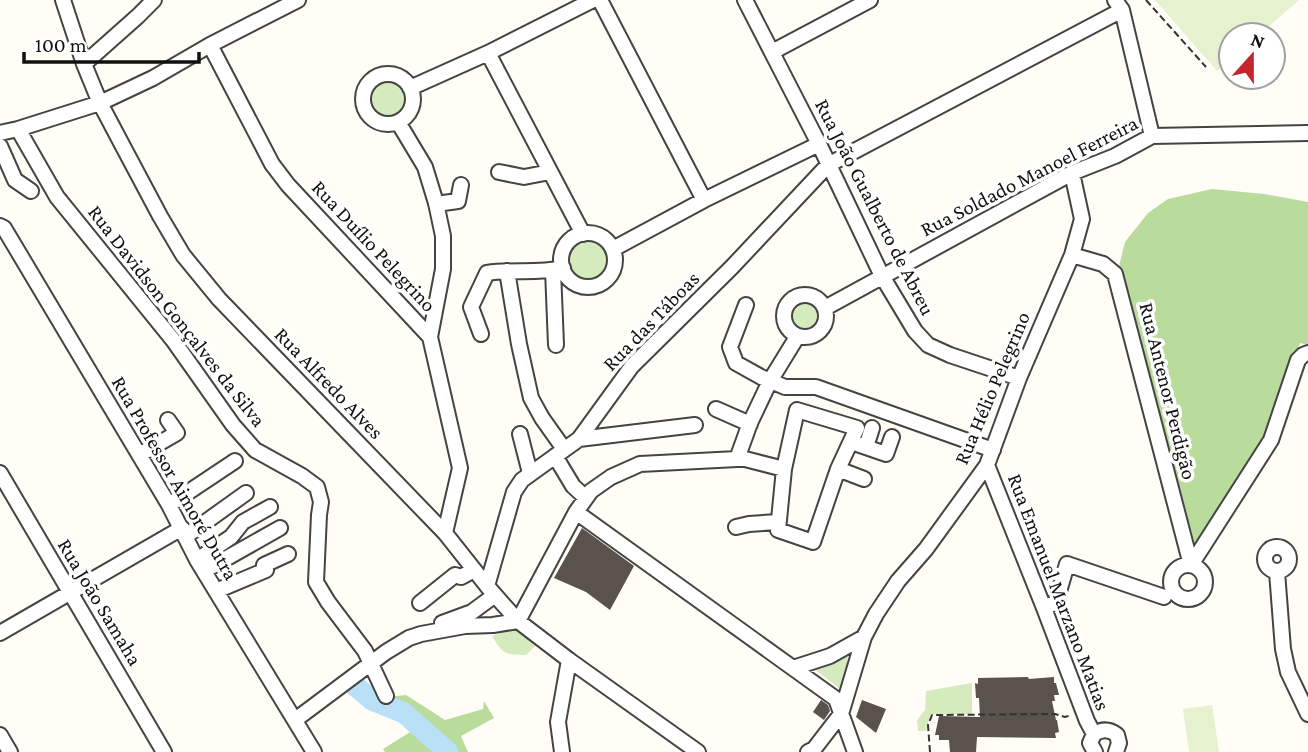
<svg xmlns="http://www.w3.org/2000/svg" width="1308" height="752" font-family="'Crimson Pro',serif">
	<rect width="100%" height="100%" fill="#fffdf5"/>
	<path fill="#d5ebbd" d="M368 99a19 19 0 1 1 38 0a19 19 0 1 1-38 0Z
		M569 260a19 19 0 1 1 38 0a19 19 0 1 1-38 0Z
		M788 316a17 17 0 1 1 34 0a17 17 0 1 1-34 0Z
		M516,627l21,17 -11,11c-22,0 -23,-1 -34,-19z
		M848,656l-5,35 -29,-22z
		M972,683v31h-39l-3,1 -4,16h-8l-1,-11 8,-10 1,-19z"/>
	<path fill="#b9dc9c" d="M1212,189l52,5 44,8v143l-8,-2 -43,109 -62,92 -76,-278 6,-24 23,-29 20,-14z
		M406,695l39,25 38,-11 1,-8 10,17 -33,18 7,16h-83l-2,-3 32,-20 -27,-16 -11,-15z"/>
	<path fill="#e6f2cf" d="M1155,0h144l-40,35h-28v24l-14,12z
		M1212,705l7,47h-30l-6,-43z"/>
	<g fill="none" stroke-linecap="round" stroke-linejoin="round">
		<path stroke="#b9e0f7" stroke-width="21" d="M354,685l18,15 32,13 44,39"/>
	</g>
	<path fill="#5a524d" d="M582,528l52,38 -24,44 -24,-18 -32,-14z
		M1028,677l1,2 25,-2v6h2l3,12h-5l1,6h-3l4,19h1l2,12 -4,1 1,5 -79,-1 -1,15h-26l-1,-12h-10v-5h-4l4,-19 41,1 -1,-19h-3l-1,-15 3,1v-6z
		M821,700l7,5 2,6 -6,9 -11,-8z
		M862,700l24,9 -10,24 -20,-16z"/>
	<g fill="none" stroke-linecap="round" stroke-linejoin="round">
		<defs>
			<path id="minor" d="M63,0l21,64 16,39 18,34 42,79 23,39 36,44 226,234 42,53 31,35 51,39 129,92
				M600,0l104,200
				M745,0l74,144 63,132 33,55 13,14 22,10 69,23
				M1115,0l7,10 30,126
				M210,45l62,119 16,21 142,152 30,131 -15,65
				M772,52l98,-52
				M488,53l95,181
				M84,64l54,-48 16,-16
				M363 99a25 25 0 1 1 50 0a25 25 0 1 1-50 0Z
				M410,88l78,-35 105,-53
				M398,122l27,45 11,36 7,33v33l-13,68
				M18,129l39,68 116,143 60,85 22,25 47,26 15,11 4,15 -2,13 -3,67 12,20 37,49 21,45
				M0,133l18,-4 82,-26 53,-25 57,-33 88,-45
				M0,146l15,34 16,11
				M499,172l25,5 26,-5
				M436,204l22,-3 3,-16
				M0,226l4,2 165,277 28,55 117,192
				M561 260a27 27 0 1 1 54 0a27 27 0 1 1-54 0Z
				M613,249l91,-49 115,-56
				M1072,255l31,9 12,10 76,291
				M553,270l3,75
				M507,271l12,73 12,54 11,20 22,31
				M784 316a21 21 0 1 1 42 0a21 21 0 1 1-42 0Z
				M746,305l-16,42 6,16 25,14 24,10h31l177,63
				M825,308l247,-135 43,-17 37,-20 156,-3
				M481,334l-10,-27 16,-34c25,-4 51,1 76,-5
				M716,409l34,15
				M797,410l60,18 -19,41 -25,73 -35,-12 6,-61z
				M520,434l10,39
				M579,439l116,-14
				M851,442l35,12 6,-17
				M866,447l6,-19
				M139,455l38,-22 -9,-13
				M555,456l18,30 13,12
				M737,459l13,-36 20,-42 27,-44
				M987,465l57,143 43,113 7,13 -4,9 5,9
				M838,469l26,10
				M0,473l164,279
				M169,505l66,-44
				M576,512l260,187 19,53
				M736,527l13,-3 28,-2
				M186,536l60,-43
				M1265 559a12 12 0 1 1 24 0a12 12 0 1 1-24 0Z
				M197,560l34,-23 12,-15 27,-15
				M1171 582a17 17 0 1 1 34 0a17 17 0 1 1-34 0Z
				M1191,565l80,-125 27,-80 5,-5 5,-2
				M204,571l76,-43
				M1277,572l6,77 5,23 20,42
				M487,586l27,-94 8,-12 57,-41 53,-73 100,-99 96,-102 294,-155
				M216,591l50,-21 -2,-5 24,-11
				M420,603l35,-28 6,2 13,-7
				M1044,608l12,-6 11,-38 97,33
				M442,623l30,-11 23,-17
				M0,633l182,-105
				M793,668l37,-12 34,-19
				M295,720l91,-68 23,-14 12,-4 44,-8 28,-1 25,-4 58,-109 15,-21 20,-14 29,-13 97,-5h8l39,10
				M1094,734c8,-5 15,-5 23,1l2,8 -3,9
				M0,735l10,17
				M562,752l-4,-30 11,-62
				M808,752l6,-3 27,-35 23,-77 12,-23 22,-33 28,-32 61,-84 32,-87 53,-123 10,-36 -10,-46"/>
		</defs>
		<use href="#minor" stroke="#444" stroke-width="18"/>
		<path stroke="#333" stroke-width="2" stroke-dasharray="7 3.5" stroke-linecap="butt" d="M1146,0l60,67
			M930,752l-2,-27 4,-10 123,-1 10,3 6,-2"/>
		<use href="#minor" stroke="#fff" stroke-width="14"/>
	</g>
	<g text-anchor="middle" stroke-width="7" stroke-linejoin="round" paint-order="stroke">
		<g font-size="21" fill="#111" stroke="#fff">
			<text transform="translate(1029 176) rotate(-27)" y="7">Rua Soldado Manoel Ferreira</text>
			<text transform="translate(875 207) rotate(63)" y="7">Rua João Gualberto de Abreu</text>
			<text transform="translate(374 246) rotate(47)" y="7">Rua Duílio Pelegrino</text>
			<text transform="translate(177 316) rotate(52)" y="7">Rua Davidson Gonçalves da Silva</text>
			<text transform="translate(651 321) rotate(-46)" y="7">Rua das Táboas</text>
			<text transform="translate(329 383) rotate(46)" y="7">Rua Alfredo Alves</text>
			<text transform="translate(992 388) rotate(-67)" y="7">Rua Hélio Pelegrino</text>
			<text transform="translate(1168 391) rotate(76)" y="7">Rua Antenor Perdigão</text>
			<text transform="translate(175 478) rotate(60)" y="7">Rua Professor Aimoré Dutra</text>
			<text transform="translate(1059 592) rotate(69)" y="7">Rua Emanuel Marzano Matias</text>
			<text transform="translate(100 602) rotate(59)" y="7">Rua João Samaha</text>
		</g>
	</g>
	<g transform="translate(1252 56) rotate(21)"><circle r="33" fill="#ffffff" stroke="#a0a0a0" stroke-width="2"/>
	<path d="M0-5L12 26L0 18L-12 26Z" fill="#c4262e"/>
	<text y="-10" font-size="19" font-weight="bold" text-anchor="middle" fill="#111111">N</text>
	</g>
	<path d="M24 52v10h175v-10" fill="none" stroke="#111111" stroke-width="3.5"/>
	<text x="35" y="52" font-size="21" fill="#111111" stroke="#ffffff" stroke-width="5" paint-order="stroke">100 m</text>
</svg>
